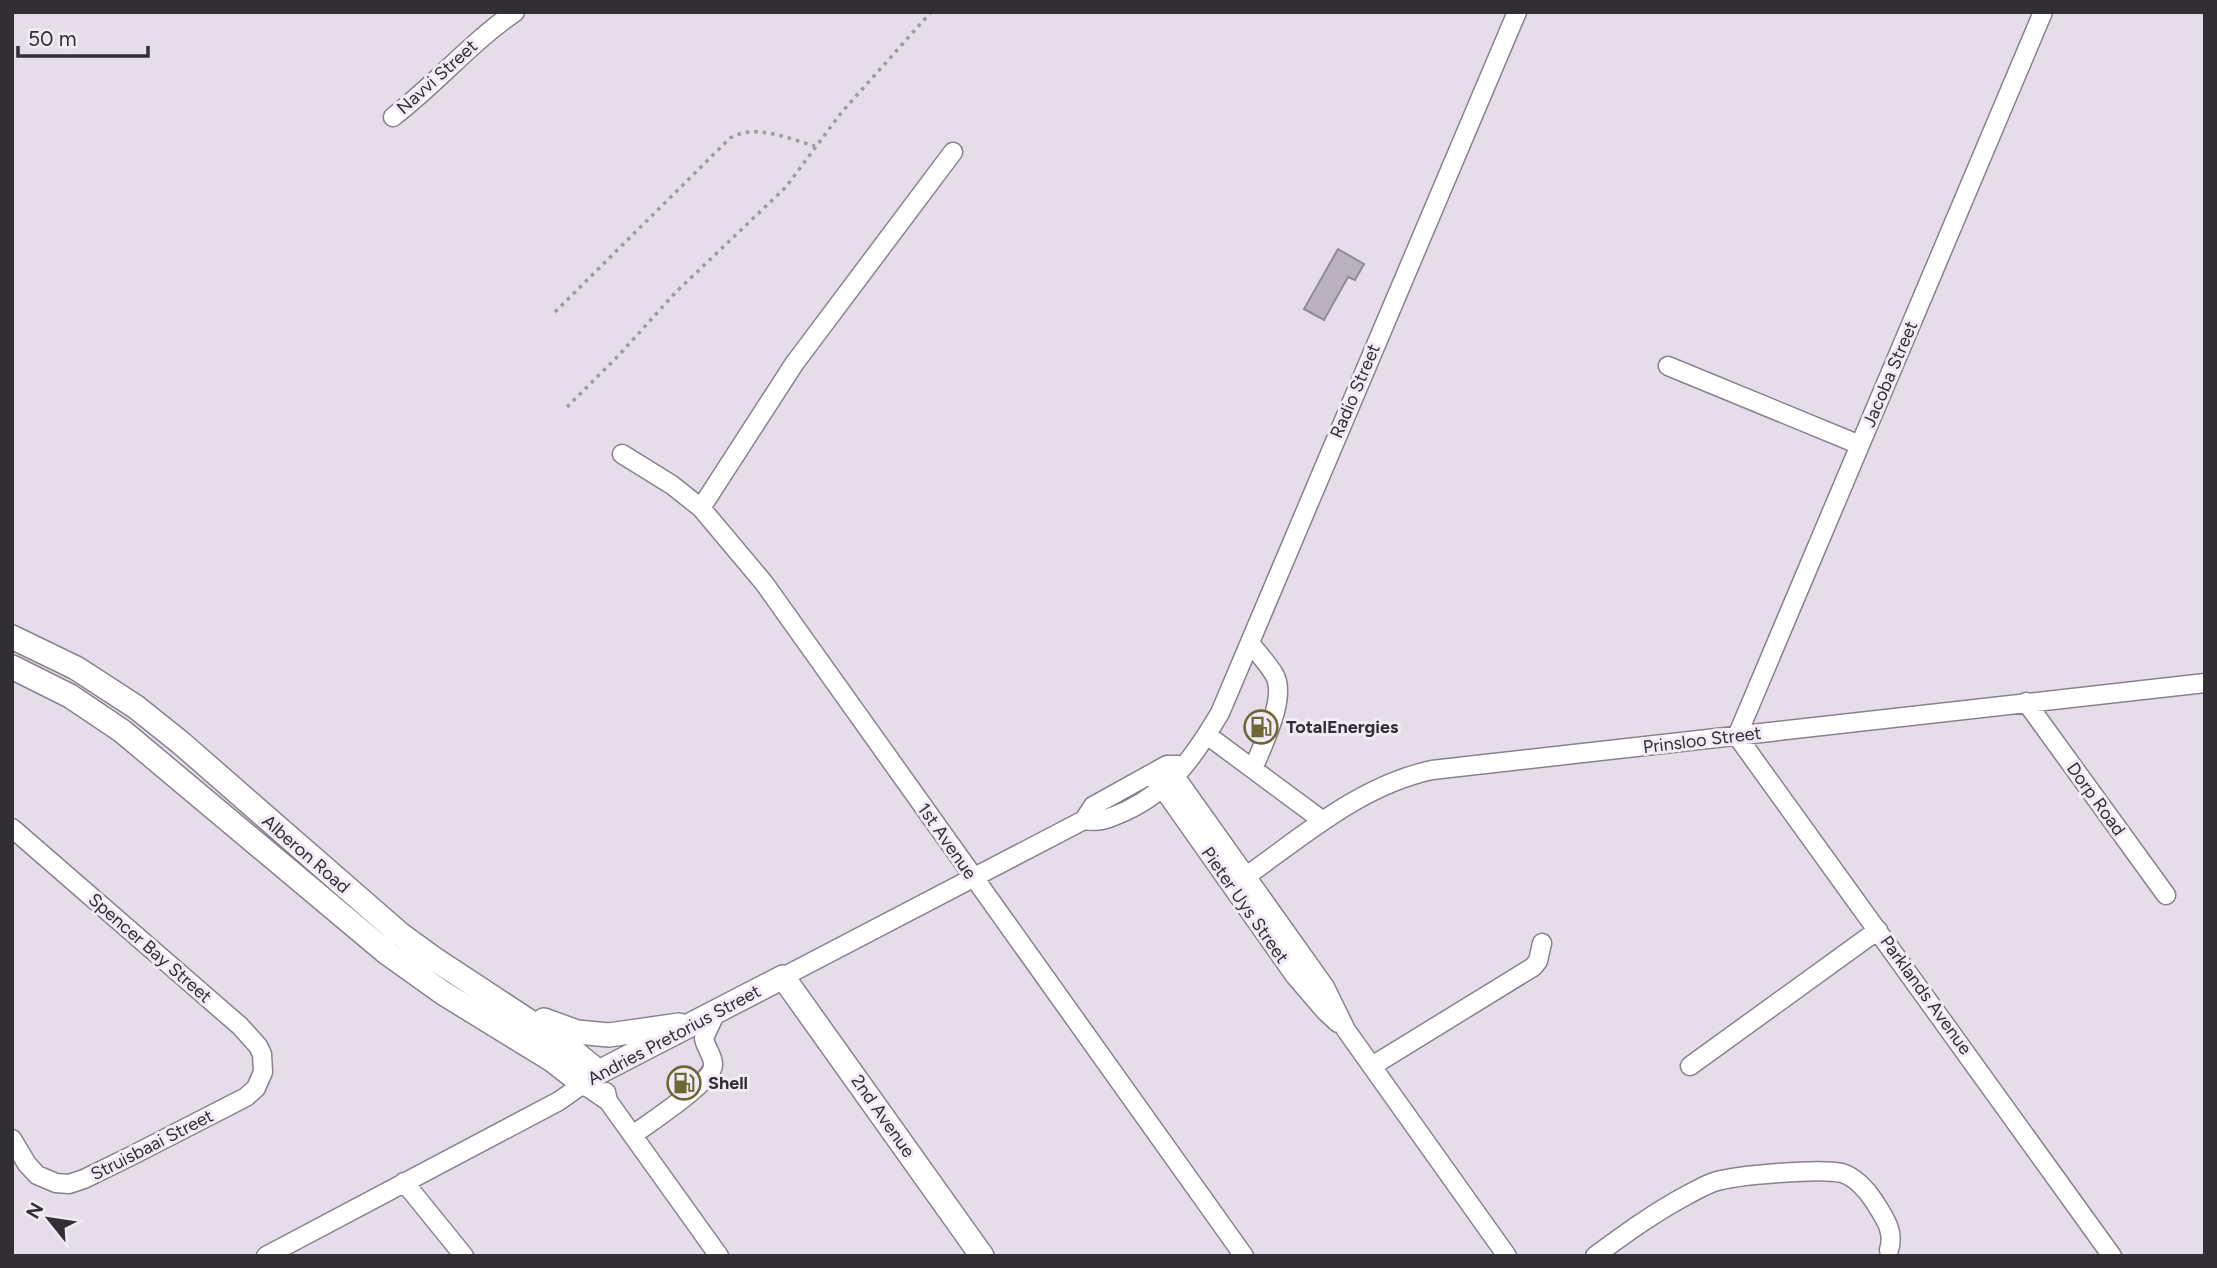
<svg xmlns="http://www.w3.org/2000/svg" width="2217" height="1268" font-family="Figtree,sans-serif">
	<rect width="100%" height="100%" fill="#e5ddea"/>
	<path fill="#b9b2be" stroke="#918a96" stroke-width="2" d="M1338,249l26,15 -9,16 -7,-3 -24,43 -20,-11z"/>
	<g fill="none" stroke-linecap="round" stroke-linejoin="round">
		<defs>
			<path id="minor" d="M2043,12l-306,724 375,520
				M393,117c43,-33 77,-74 122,-105
				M1668,366l192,79
				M622,454l50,31 29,23 63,75 480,673
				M701,508l93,-144 159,-212
				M1250,643c8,10 17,20 24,31 14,23 -12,72 -21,95
				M2026,702l140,193
				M1207,735l116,86
				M1167,765l158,222 21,43 161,226
				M1156,779l139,197 30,35 13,12
				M1084,820c18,3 25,-2 42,-9 46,-22 69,-56 94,-98l297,-701
				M12,828l228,198 18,20 4,8 1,18 -7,16 -10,9 -115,59 -47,23 -15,5 -13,-1 -19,-8 -10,-11 -15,-25
				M1232,886c64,-43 122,-99 200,-116l773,-87
				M783,977l301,-157 9,-14 74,-41h11
				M1372,1066l161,-99 5,-6 4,-18
				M1690,1066l188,-136
				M606,1092l2,9 111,155
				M633,1135c14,-11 82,-54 80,-71 0,-9 -8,-17 -9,-26l12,-26
				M404,1182l60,74
				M266,1256l293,-155 24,-17 25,17
				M1595,1256c31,-23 60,-44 94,-62 8,-4 16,-9 25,-12 21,-7 108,-14 128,-9 13,4 25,17 32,28 10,16 21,30 15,49"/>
			<path id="major" d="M12,637l64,31 60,39 45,36 219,191 33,24 135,89 31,25
				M12,667l58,29 52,35 265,222 56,40 109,67 31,24 16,-12 184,-95 199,279
				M544,1020l33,12 32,3 70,-10"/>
		</defs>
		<use href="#minor" stroke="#89828d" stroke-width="21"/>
		<use href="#major" stroke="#89828d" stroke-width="26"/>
		<path stroke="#9f99a2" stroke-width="3.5" stroke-dasharray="3.5 5" stroke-linecap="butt" d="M555,312l175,-174c26,-15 59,1 85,8
			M567,407l52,-52 57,-63 110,-105 55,-74 90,-101"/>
		<use href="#minor" stroke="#fff" stroke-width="18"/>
		<use href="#major" stroke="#fff" stroke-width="23"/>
	</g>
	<defs>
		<symbol id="fuel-ring" viewBox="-11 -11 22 22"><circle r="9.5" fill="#f2eaf7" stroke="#6d6734" stroke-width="1.5"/><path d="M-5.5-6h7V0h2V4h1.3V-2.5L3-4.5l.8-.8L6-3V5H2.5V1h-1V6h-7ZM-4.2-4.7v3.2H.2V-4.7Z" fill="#6d6734"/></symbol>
	</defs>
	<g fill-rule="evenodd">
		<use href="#fuel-ring" x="1242" y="708" width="38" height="38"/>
		<use href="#fuel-ring" x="665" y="1064" width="38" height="38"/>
	</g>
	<g text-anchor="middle" stroke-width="6" stroke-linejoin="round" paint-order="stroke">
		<g font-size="18" fill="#322f34" stroke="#f2eaf7">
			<text transform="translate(437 77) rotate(-42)" y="6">Navvi Street</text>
			<text transform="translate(1890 374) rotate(-67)" y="6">Jacoba Street</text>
			<text transform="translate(1355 391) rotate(-67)" y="6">Radio Street</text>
			<text transform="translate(1702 740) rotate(-7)" y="6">Prinsloo Street</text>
			<text transform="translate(2096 799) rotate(54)" y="6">Dorp Road</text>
			<text transform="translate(947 841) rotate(55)" y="6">1st Avenue</text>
			<text transform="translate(306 854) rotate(41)" y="6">Alberon Road</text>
			<text transform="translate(1245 905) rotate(55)" y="6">Pieter Uys Street</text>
			<text transform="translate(150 948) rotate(41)" y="6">Spencer Bay Street</text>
			<text transform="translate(1926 995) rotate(54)" y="6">Parklands Avenue</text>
			<text transform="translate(674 1035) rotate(-28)" y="6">Andries Pretorius Street</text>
			<text transform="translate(883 1116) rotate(55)" y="6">2nd Avenue</text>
			<text transform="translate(152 1145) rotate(-27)" y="6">Struisbaai Street</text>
		</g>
		<g font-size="18" font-weight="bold" fill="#322f34" stroke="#f2eaf7" text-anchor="start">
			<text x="1286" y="733">TotalEnergies</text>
			<text x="708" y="1089">Shell</text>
		</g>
	</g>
	<rect width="2217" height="1268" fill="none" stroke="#322f34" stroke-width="28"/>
	<g transform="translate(49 1219) rotate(300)" stroke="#f2eaf7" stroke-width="5" paint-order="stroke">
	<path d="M0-5L12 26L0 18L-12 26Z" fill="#322f34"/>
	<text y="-10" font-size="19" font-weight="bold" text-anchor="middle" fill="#322f34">N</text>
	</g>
	<path d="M18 46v10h130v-10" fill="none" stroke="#322f34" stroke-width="3.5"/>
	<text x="28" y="46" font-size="21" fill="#322f34" stroke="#f2eaf7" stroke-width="5" paint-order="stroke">50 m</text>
</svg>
